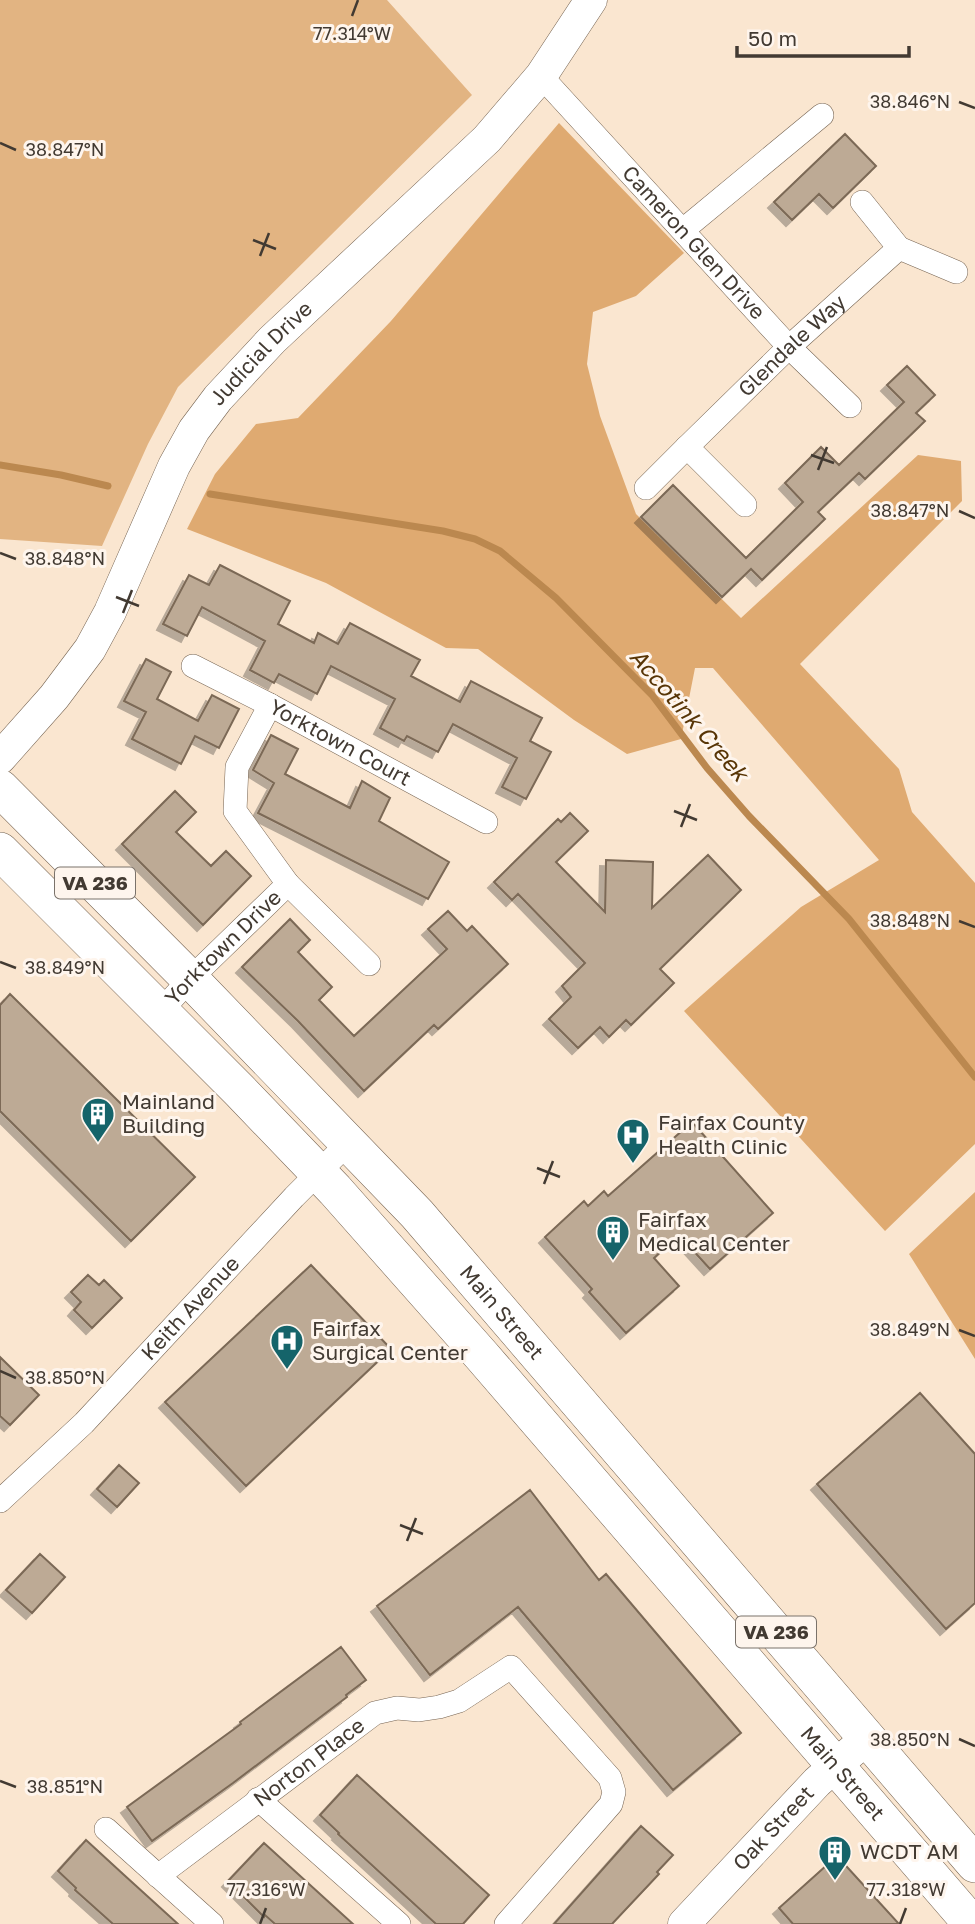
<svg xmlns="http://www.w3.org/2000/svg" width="975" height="1924" font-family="'Golos Text',sans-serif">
	<defs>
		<filter id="shadow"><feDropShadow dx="-6" dy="6" stdDeviation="0" flood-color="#0004"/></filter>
	</defs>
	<rect width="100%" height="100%" fill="#fae6d0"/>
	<path fill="#e2b482" d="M0,0h387l85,95 -294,292 -30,57 -46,102 -102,-7z"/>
	<path fill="#dfaa71" d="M559,123l125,130 -48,43 -43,16 -6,52 13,52 36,98 105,104 177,-163 43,6 1,40 -162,163 99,105 13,43 63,71v261l-90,87 -201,-220 117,-104 78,-47 -166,-192h-18l-14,71 -54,15 -53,-34 -96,-71 -32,-1 -120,-65 -139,-54 28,-55 41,-50 42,-6 93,-97z
		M975,1192v167l-66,-105z"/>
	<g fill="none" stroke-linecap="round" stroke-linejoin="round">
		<path stroke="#bb884f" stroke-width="7" d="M0,465l61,10 47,11
			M210,494l233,37 32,8 25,12 56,47 96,97 55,73 42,48 100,103 126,158"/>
	</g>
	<path fill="#bdaa95" stroke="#7b6956" stroke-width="2" filter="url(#shadow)" d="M845,134l31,32 -43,42 -14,-14 -27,26 -18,-18z
		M907,366l28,29 -19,18 9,8 -60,58 -6,-6 -41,39 7,7 -63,61 -11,-11 -29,28 -81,-80 32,-32 73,73 57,-56 -18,-19 36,-36 18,18 65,-63 -17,-17z
		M220,565l70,36 -12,23 36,19 4,-10 20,11 12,-21 70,37 -9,16 49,26 11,-21 71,37 -12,23 21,11 -25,47 -24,-12 15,-29 -64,-34 -15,28 -31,-16 -3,5 -24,-13 15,-29 -64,-33 -14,28 -38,-20 -5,9 -24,-13 15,-29 -63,-34 -15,29 -24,-12 26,-49 20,10z
		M146,659l25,13 -14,27 41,22 14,-26 27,14 -20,39 -24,-12 -14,28 -49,-25 14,-27 -22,-11z
		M271,735l27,14 -13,25 65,34 12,-27 28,17 -11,23 70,41 -21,37 -170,-86 16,-30 -21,-13z
		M175,791l21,21 -20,20 35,34 15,-15 25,25 -48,49 -81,-81z
		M570,813l18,18 -32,31 49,50 1,-52 47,2 -1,46 56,-53 33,35 -81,79 14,14 -43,42 -5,-5 -17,17 -9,-10 -22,21 -29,-29 22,-22 -9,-11 23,-23 -67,-69 -6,6 -18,-18 64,-63 3,3z
		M448,911l19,20 5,-5 36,38 -70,65 -4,-4 -70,66 -66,-70 -56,-54 48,-48 20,21 -12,12 34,35 -13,13 35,36 93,-87 -19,-20z
		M10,994l185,183 -64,64 -131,-130v-106z
		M692,1122l81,91 -63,56 -31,-34 -25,23 25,28 -53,47 -37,-41 3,-3 -47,-52 39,-36 4,5 16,-15 4,5z
		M311,1265l80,84 -145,137 -81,-84z
		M88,1275l11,10 5,-5 18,18 -30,30 -18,-18 7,-8 -10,-10z
		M0,1357l39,38 -29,30 -10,-9z
		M920,1393l55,61v149l-29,26 -129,-145z
		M119,1465l20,18 -22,24 -20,-18z
		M530,1490l69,90 7,-6 135,159 -68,57 -155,-183 -88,68 -53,-69z
		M40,1554l25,23 -33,36 -26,-23z
		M341,1647l25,33 -20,15 1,2 -114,86 -81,58 -25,-34 114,-83 -1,-2z
		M357,1775l132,120 -26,29h-27l-98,-90 1,-1 -19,-18z
		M641,1826l32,29 -16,17 2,2 -47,50h-58z
		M86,1840l37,34 55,50h-65l-38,-34 1,-2 -18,-17z
		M264,1843l56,51 33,30h-78l-10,-9 -1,2 -36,-36z
		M837,1856l62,68h-106l-14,-16z"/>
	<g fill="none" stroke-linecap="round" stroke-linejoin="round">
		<defs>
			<g id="street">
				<path id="s1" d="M541,76l248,271 61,59"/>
				<path d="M862,202l37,46"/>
				<path d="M683,230l139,-115"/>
				<path d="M646,488l41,-41"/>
				<path id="s2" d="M745,505l-58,-58 102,-100 110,-99 57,24"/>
				<path id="s3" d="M193,666l77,39 216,117"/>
				<path d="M270,705l-33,62 -2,44 53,73 81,80"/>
				<path id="s4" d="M161,1011l29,-32 98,-95"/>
				<path id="s5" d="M0,1501l84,-78 210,-226 55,-55"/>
				<path d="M258,1799l141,125"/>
				<path d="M106,1829l106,95"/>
				<path id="s6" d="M158,1876l217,-163 22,-5 22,2 20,-3 20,-6 52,-34 99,111 4,14 -3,12 -105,120"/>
			</g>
			<g id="secondary">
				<path id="s7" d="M0,758l54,-61 36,-48 20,-37 64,-146 20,-36 24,-32 54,-58 215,-201 54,-63 50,-76"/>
				<path id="s8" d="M684,1924l133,-142 50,-44"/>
			</g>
			<g id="primary">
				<path id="s9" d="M0,788l190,191 227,235 558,650"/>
				<path id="s10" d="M0,851l239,239 96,100 147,166 490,568"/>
			</g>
		</defs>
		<use href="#street" stroke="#766452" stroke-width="24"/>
		<use href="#secondary" stroke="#766452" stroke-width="33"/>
		<use href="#primary" stroke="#766452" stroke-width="38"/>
		<use href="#street" stroke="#fff" stroke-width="23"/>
		<use href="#secondary" stroke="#fff" stroke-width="32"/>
		<use href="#primary" stroke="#fff" stroke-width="37"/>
	</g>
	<path fill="none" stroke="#423a32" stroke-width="2.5" d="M352,16l6,-16M959,102l16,6M0,143l16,7M253,240l23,9M260,256l9,-23M811,455l23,8M818,470l9,-23M959,511l16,7M0,553l16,6M116,597l23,9M123,613l9,-23M674,811l23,9M681,827l9,-23M959,921l16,6M0,962l16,6M537,1168l23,9M544,1184l9,-23M959,1330l16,6M0,1371l16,7M400,1525l23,9M407,1541l9,-23M959,1739l16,7M0,1781l16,6M260,1924l6,-16M900,1924l6,-16"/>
	<defs>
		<symbol id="building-pin" viewBox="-11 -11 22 30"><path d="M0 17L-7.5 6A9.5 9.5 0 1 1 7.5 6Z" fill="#15646a" stroke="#fef5ed"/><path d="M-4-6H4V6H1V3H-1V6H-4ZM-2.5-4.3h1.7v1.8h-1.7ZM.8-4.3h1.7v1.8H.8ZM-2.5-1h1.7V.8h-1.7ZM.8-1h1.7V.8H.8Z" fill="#fff"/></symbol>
		<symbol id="hospital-pin" viewBox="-11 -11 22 30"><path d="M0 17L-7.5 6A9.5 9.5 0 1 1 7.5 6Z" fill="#15646a" stroke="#fef5ed"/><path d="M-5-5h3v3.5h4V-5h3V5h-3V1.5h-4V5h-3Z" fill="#fff"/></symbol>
	</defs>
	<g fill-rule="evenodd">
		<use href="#building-pin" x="79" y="1095" width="38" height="52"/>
		<use href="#hospital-pin" x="614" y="1116" width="38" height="52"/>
		<use href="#building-pin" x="594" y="1213" width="38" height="52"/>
		<use href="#hospital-pin" x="268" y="1322" width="38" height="52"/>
		<use href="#building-pin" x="816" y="1833" width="38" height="52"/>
	</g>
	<g text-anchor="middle" stroke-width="6" stroke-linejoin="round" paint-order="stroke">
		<g fill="#fef5ed" stroke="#7a726a" stroke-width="2">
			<rect x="55" y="867.5" width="80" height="31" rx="5"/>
			<rect x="736" y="1616.5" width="80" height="31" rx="5"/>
		</g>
		<g font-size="19" font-weight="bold" fill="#423a32">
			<text x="95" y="890">VA 236</text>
			<text x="776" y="1639">VA 236</text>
		</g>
		<g font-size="21" fill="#423a32" stroke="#fef5ed">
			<text dy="7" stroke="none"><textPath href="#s1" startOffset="226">Cameron Glen Drive</textPath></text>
			<text dy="7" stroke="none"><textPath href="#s2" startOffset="228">Glendale Way</textPath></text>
			<text dy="7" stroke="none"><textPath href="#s7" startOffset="486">Judicial Drive</textPath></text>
			<text dy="7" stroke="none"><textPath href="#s3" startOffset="166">Yorktown Court</textPath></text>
			<text dy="7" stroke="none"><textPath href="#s4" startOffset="89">Yorktown Drive</textPath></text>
			<text dy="7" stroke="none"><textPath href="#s5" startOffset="271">Keith Avenue</textPath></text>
			<text dy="7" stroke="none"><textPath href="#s9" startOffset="726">Main Street</textPath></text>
			<text dy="7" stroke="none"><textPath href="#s6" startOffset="189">Norton Place</textPath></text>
			<text dy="7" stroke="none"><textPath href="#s10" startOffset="1250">Main Street</textPath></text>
			<text dy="7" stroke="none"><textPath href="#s8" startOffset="131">Oak Street</textPath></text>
		</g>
		<g font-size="21" fill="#423a32" stroke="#fef5ed" text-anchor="start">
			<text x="122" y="1109">Mainland<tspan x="122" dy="24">Building</tspan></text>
			<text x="658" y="1130">Fairfax County<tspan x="658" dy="24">Health Clinic</tspan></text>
			<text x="638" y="1227">Fairfax<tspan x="638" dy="24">Medical Center</tspan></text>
			<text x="312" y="1336">Fairfax<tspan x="312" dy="24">Surgical Center</tspan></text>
			<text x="860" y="1859">WCDT AM</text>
		</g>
		<g font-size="23" font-style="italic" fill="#583506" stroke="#fef5ed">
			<text transform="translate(689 715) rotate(49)" y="8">Accotink Creek</text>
		</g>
	</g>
	<g font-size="18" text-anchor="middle" fill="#423a32" stroke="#fef5ed" stroke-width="6" stroke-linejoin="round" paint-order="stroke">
		<text x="352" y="40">77.314°W</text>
		<text x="910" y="108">38.846°N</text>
		<text x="65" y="156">38.847°N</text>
		<text x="910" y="517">38.847°N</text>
		<text x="65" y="565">38.848°N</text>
		<text x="910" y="927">38.848°N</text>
		<text x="65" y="974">38.849°N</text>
		<text x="910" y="1336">38.849°N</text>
		<text x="65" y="1384">38.850°N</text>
		<text x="910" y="1746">38.850°N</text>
		<text x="65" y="1793">38.851°N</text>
		<text x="266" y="1896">77.316°W</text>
		<text x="906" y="1896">77.318°W</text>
	</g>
	<path d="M737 46v10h172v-10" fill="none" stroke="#423a32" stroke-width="3.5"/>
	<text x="748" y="46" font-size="21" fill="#423a32" stroke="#fef5ed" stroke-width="5" paint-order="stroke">50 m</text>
</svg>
